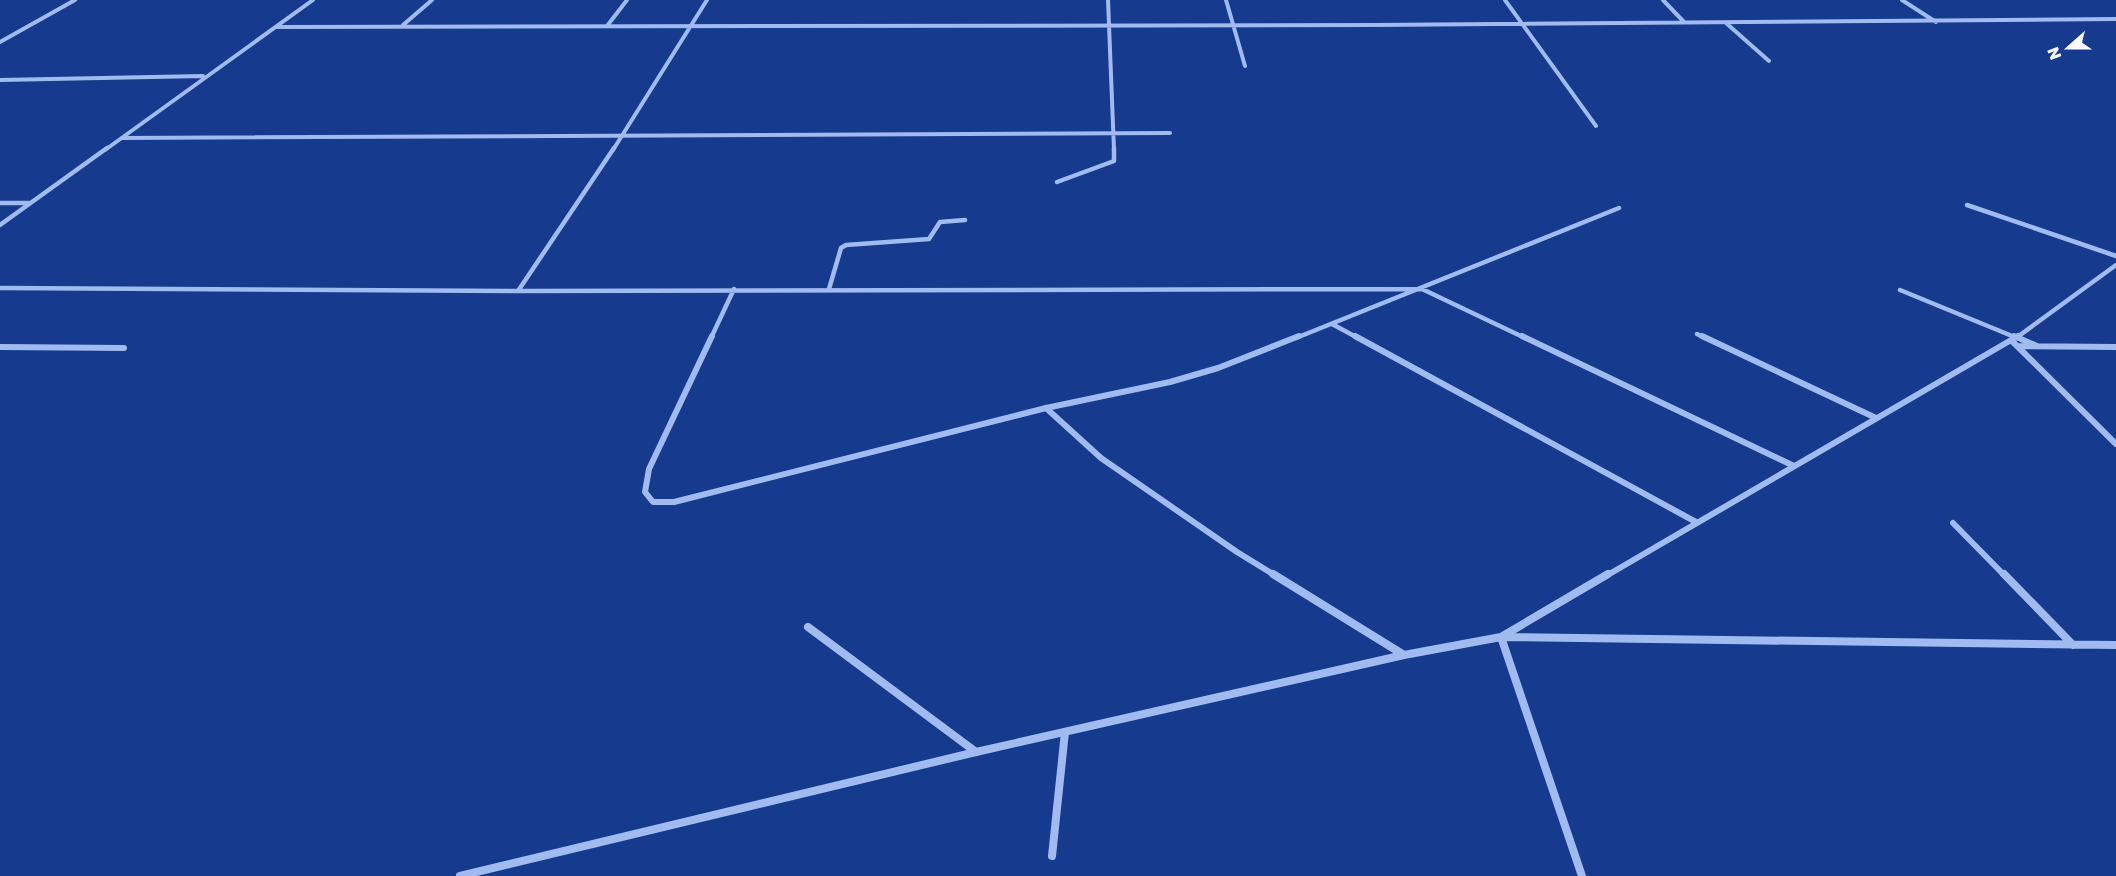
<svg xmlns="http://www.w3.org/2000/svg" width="2116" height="876" font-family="'Golos Text',sans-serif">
	<rect width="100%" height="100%" fill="#163a8e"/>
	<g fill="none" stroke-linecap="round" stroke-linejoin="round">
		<path stroke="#a1baf0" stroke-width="4" d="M1108,0l6,150
			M1226,0l19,66
			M1505,0l91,126
			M1663,0l21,22
			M1902,0l34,22
			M1726,23l43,38
			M403,25l29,-25
			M607,26l20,-26
			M276,27l1097,-2 743,-6
			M0,42l75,-42
			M0,80l203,-4
			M122,138l1048,-5
			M105,150l208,-150
			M613,150l94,-150"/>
		<path stroke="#a1baf0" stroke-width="4.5" d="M1057,182l57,-21v-13
			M0,203h29
			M1967,205l149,51
			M0,225l107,-77
			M0,288l518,3 904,-2 103,49
			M829,289l12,-41 5,-3 83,-6 11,-17 25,-2
			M1900,290l117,48
			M518,291l96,-143
			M1332,324l26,14
			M1697,334l8,4
			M711,338l23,-49
			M1296,338l323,-130
			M2016,338l100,-73"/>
		<path stroke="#a1baf0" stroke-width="6" d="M712,336l-63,133 -4,23 8,10h21l372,-94 124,-26 48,-14 81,-32
			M1355,336l341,186
			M1522,336l272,130
			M1702,336l174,82
			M2014,336l23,10
			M2012,341l104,103
			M2018,346l98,1
			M0,347l124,1
			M1046,408l55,50 136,94 39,24
			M1953,523l52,53
			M1606,576l412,-240"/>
		<path stroke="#a1baf0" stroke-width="8" d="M1273,574l131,81
			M2004,574l69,71
			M808,627l168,125
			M1052,856l13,-124
			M460,876l516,-124 428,-97 97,-18 615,8
			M1582,876l-81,-239 107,-63"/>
	</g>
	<g transform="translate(2068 48) rotate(249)" stroke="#163a8e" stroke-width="4.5" paint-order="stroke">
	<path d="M0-4.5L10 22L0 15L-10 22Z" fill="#ffffff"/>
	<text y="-9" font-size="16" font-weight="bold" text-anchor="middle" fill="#ffffff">N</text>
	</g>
</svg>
